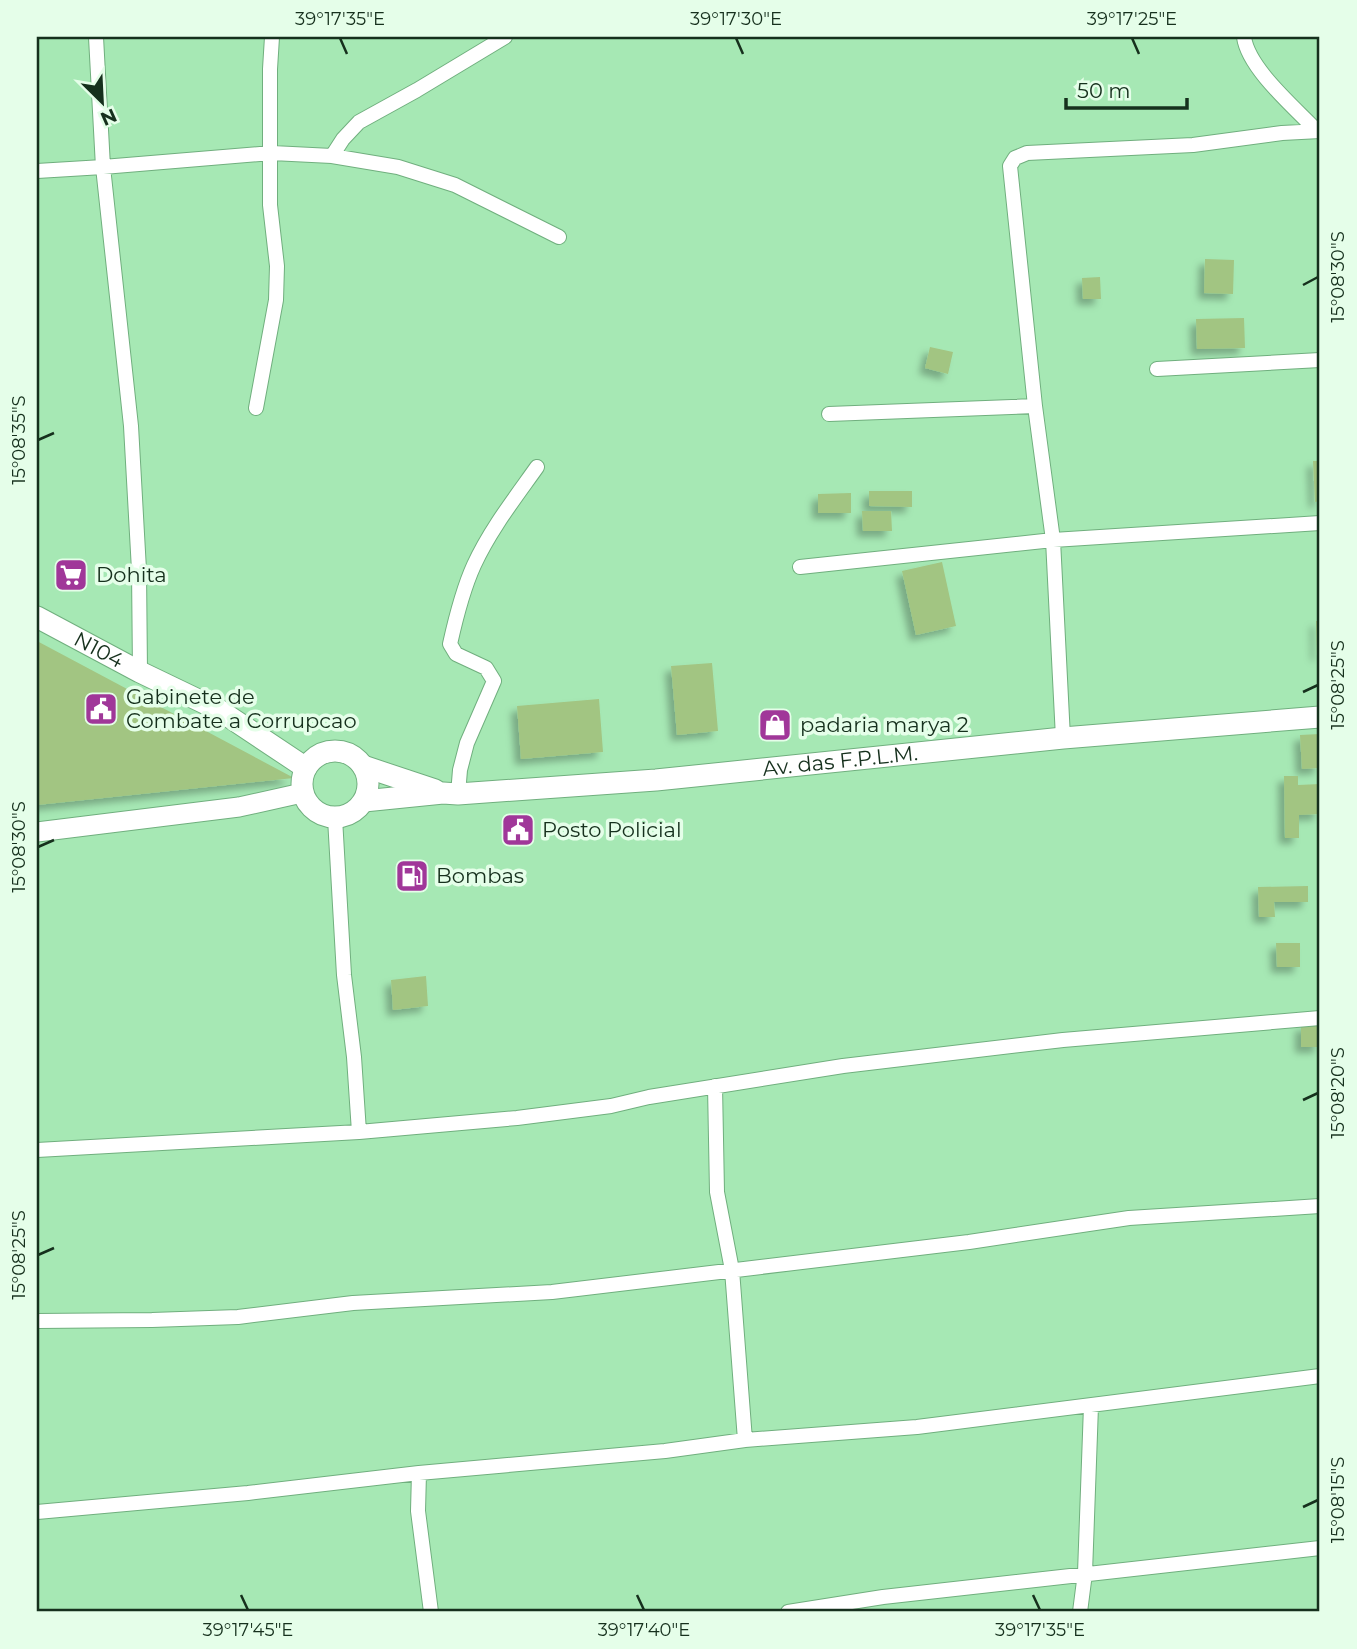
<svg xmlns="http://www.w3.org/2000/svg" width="1357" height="1649" font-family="Montserrat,sans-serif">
	<defs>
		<filter id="shadow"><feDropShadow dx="-6" dy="6" stdDeviation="3.5" flood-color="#0004"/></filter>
	</defs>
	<rect width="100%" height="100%" fill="#a6e8b4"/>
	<path fill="#a2c582" filter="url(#shadow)" d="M1205,259l29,1 -1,34 -29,-1z
		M1100,277l1,22h-18l-1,-21z
		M1244,318l1,30 -48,1 -1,-30z
		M930,347l23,5 -5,22 -23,-6z
		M1313,461h7v40l-5,1z
		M869,491h43v16l-43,-1z
		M851,493v20h-33v-19z
		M862,511h29l1,20h-29z
		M942,562l14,64 -40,9 -14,-64z
		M1316,621h4v34h-3z
		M37,641l257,137 -257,27z
		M712,663l6,68 -41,4 -6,-69z
		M599,699l4,53 -82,7 -4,-53z
		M1320,734v34l-18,1 -2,-34z
		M1284,776h14v9l22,-1v30l-21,1v23h-14z
		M1308,886v16h-34l1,15h-16l-1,-30z
		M1276,943h24v24h-23z
		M426,976l2,30 -35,4 -2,-30z
		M1301,1025h19v22h-19z"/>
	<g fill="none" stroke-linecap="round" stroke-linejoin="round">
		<defs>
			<path id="minor" d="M96,37l7,130 28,259 8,144 1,102
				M1244,37c4,31 50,70 72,93
				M332,156l11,-17 16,-17 58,-32 88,-53
				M37,171l66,-4 169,-14 60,3 66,11 57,18 104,52
				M1157,369l163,-9
				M256,408l20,-108 1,-34 -7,-61v-136l2,-32
				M829,414l206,-8
				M800,567l253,-27 267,-17
				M1063,738l-10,-198 -18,-134 -25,-240 5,-8 12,-5 166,-8 89,-12 38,-2
				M458,794l2,-24 7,-27 27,-62 -8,-13 -30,-14 -6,-10c6,-27 13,-55 24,-79 16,-35 41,-67 63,-98
				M335,818l9,157 10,82 5,75
				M715,1086l2,106 15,78 13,170
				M37,1150l322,-18 158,-14 94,-12 38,-9 194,-31 220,-26 257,-22
				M37,1321l115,-1 86,-3 115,-14 199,-11 417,-50 160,-24 191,-12
				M419,1473l-1,38 13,101
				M37,1512l211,-19 171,-20 246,-22 80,-11 172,-13 403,-51
				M788,1612l95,-15 437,-49
				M1080,1612l5,-39 6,-167"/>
			<path id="secondary" d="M37,832l202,-25 63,-14"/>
			<g id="primary">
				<path id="s1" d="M37,617l103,55 79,38 87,58"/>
				<circle cx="335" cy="784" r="33"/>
				<path d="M363,766l72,24"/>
				<path id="s2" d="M364,801l79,-8 15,1 198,-14 407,-42 257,-21"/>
			</g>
		</defs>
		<use href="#minor" stroke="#70af7e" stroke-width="16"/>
		<use href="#secondary" stroke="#70af7e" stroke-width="21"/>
		<use href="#primary" stroke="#70af7e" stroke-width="23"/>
		<use href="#minor" stroke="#fff" stroke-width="14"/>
		<use href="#secondary" stroke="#fff" stroke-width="19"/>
		<use href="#primary" stroke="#fff" stroke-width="21"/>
	</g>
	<path fill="none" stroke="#16301d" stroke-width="2.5" d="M340,38l7,16M736,38l7,16M1132,38l7,16M1303,285l15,-8M38,440l16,-7M1303,692l15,-7M38,847l16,-7M1303,1100l15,-7M38,1255l16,-7M1303,1507l15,-7M241,1595l7,15M637,1595l7,15M1033,1595l7,15"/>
	<defs>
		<symbol id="supermarket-square" viewBox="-11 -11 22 22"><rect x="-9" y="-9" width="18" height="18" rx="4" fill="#a03799" stroke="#e5fee9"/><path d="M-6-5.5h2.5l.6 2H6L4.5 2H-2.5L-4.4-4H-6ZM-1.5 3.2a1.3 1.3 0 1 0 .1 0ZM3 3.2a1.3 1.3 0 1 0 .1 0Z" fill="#fff"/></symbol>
		<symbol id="civic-square" viewBox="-11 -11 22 22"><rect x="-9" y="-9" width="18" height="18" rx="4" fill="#a03799" stroke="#e5fee9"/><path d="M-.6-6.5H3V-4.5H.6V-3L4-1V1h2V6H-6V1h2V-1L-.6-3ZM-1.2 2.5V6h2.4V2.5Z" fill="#fff"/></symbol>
		<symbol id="shop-square" viewBox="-11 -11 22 22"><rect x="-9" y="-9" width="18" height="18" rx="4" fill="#a03799" stroke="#e5fee9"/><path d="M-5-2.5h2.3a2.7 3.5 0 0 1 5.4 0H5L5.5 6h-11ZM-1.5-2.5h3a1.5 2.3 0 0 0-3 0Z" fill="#fff"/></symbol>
		<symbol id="fuel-square" viewBox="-11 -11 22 22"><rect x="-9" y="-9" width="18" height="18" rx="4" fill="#a03799" stroke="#e5fee9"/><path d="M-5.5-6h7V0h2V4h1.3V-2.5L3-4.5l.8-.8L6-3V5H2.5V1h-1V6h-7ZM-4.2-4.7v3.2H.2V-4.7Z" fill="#fff"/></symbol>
	</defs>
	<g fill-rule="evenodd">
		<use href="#supermarket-square" x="52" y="556" width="38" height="38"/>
		<use href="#civic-square" x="82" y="690" width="38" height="38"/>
		<use href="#shop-square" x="756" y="706" width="38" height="38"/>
		<use href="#civic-square" x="499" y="811" width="38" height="38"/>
		<use href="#fuel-square" x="393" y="857" width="38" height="38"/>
	</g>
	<g text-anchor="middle" stroke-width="7" stroke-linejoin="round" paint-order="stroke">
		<g font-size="21" fill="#16301d" stroke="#e5fee9" text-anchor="start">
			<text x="96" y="582">Dohita</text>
			<text x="126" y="704">Gabinete de<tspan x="126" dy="24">Combate a Corrupcao</tspan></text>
			<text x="800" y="732">padaria marya 2</text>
			<text x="542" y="837">Posto Policial</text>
			<text x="436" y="883">Bombas</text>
		</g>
		<g font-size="21" fill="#16301d" stroke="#e5fee9">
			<text dy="7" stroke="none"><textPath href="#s1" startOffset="70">N104</textPath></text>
			<text dy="7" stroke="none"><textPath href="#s2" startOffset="478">Av. das F.P.L.M.</textPath></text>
		</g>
	</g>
	<rect width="1357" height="1649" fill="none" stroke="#e5fee9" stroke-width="77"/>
	<g transform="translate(102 102) rotate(156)" stroke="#e5fee9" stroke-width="5" paint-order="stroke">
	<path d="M0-5L12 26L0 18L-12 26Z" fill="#16301d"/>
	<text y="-10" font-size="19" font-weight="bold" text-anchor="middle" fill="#16301d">N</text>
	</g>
	<path d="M1066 98v10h121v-10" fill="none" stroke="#16301d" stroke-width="3.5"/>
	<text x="1077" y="98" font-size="21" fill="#16301d" stroke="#e5fee9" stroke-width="5" paint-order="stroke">50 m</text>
	<rect x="38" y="38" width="1280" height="1572" fill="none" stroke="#16301d" stroke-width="2.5"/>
	<g font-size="18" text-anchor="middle" fill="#16301d">
		<text x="340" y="25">39°17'35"E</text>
		<text x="736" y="25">39°17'30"E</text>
		<text x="1132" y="25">39°17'25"E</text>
		<text transform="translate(1338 277) rotate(-90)" y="6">15°08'30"S</text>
		<text transform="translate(19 440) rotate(-90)" y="6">15°08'35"S</text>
		<text transform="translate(1338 685) rotate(-90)" y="6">15°08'25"S</text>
		<text transform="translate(19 847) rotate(-90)" y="6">15°08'30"S</text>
		<text transform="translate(1338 1093) rotate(-90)" y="6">15°08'20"S</text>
		<text transform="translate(19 1255) rotate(-90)" y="6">15°08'25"S</text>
		<text transform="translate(1338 1500) rotate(-90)" y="6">15°08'15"S</text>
		<text x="248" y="1636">39°17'45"E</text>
		<text x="644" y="1636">39°17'40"E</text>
		<text x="1040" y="1636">39°17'35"E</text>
	</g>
</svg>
